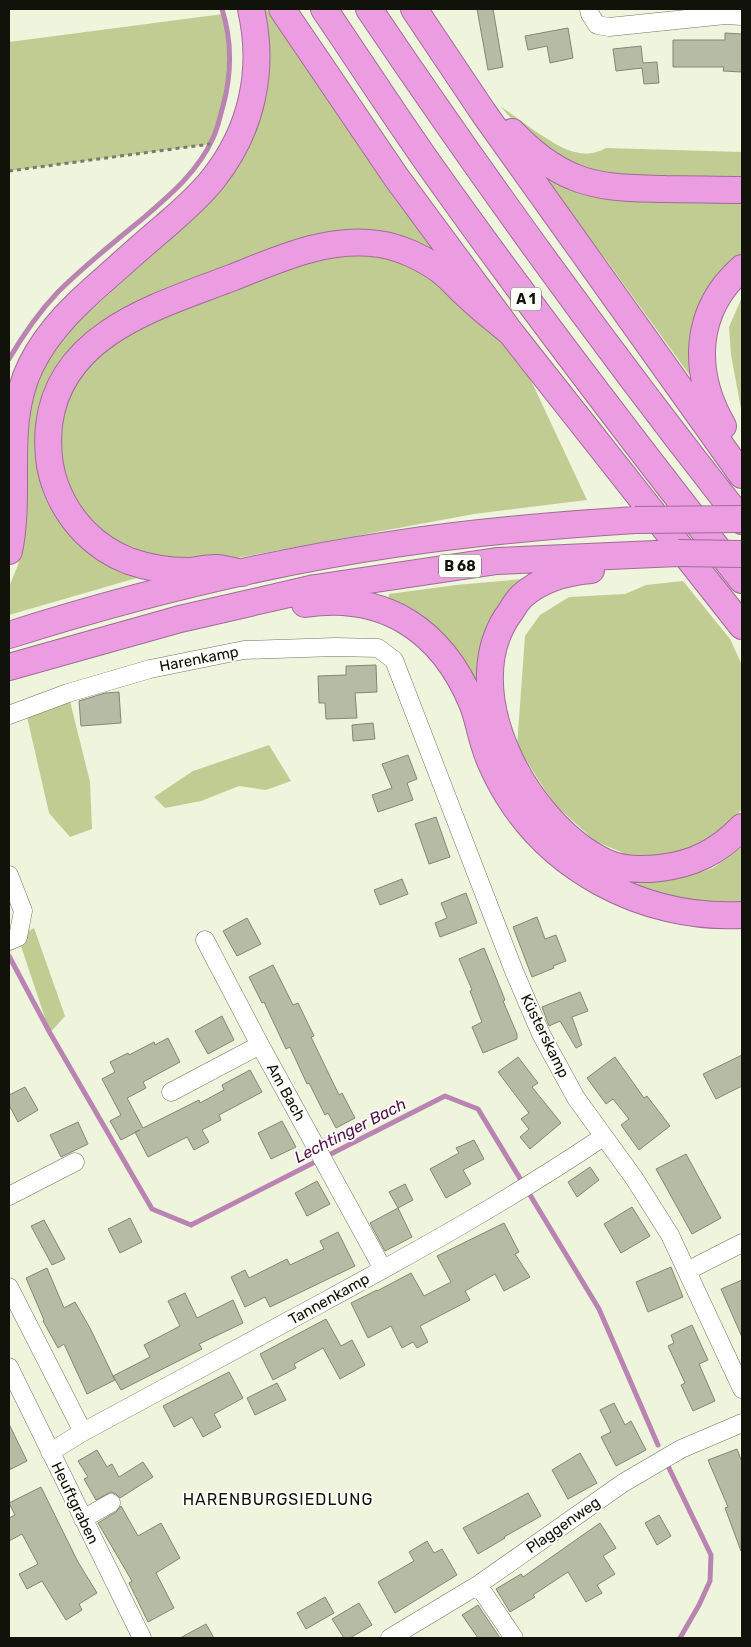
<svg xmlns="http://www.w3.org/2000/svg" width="751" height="1647" font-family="Rubik,sans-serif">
	<rect width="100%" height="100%" fill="#eff4dc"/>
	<path fill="#c0cc92" d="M262,9h4l175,248 -41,-16 -235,53 -115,96 6,116 91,69 -138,40v-28l9,-22 6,-36v-106l10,-30 14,-35 33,-39 110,-98 48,-57 14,-28 9,-29z
		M223,14c15,44 3,82 -9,123l-4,7 -201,27v-129z
		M500,106c12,8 23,16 35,25 22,14 45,32 71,17l136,4v30l-153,-8 -56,-32z
		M535,167l207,31v61l-46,125 -89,-123z
		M373,250l43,13 44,33 68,78 59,126 -113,14 -275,51 -51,-5 -66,-40 -24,-66v-30l13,-34 20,-30 33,-24 95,-44 111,-39z
		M742,297v117l-11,-59 -2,-28z
		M523,579l-36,138 -30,-64 -29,-32 -40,-20 1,-7 67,-9z
		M683,581l47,58 12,26v144l-26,29 -38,17 -41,4 -42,-18 -41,-37 -37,-58 8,-110 15,-21 29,-18 56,-3 21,-9z
		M68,693l22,89 2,47 -22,8 -21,-24 -24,-105z
		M269,745l22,36 -25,9 -27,-4 -38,15 -36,7 -11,-11 39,-26z
		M742,847v56l-51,-1 -36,-10 -44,-16 31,6 40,-4 31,-10z
		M34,928l31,88 -15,17 -32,-96z"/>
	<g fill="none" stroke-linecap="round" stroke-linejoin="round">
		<path stroke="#ba84b2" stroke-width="5" d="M9,359c14,-24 30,-47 49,-67 26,-26 55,-49 83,-72 28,-24 57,-48 72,-82 5,-10 7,-22 10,-32 9,-33 9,-65 -1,-97
			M9,956l41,77 102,176 39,16 254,-129 33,13 121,200 59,136
			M668,1466l43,89 -1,26 -11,24 -19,33"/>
	</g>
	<path fill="#b6bba4" stroke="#838872" d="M477,9h16l10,58 -15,3z
		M568,28l5,30 -23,5 -3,-17 -19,4 -3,-14z
		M725,33l17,1v38l-19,-1 1,-4h-51v-27h52z
		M641,46l2,17 14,-1 2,21 -15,1 -2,-16 -26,3 -3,-22z
		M376,665l1,27 -22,1 2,25 -31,1 -1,-16h-6l-1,-27 28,-1v-9z
		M119,692l2,31 -40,3 -2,-25 26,-8z
		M373,723l2,16 -22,2 -1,-16z
		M408,755l9,24 -10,4 6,17 -35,12 -6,-17 20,-7 -10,-24z
		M436,817l14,40 -21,7 -14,-40z
		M402,879l6,15 -28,11 -6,-15z
		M466,893l11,30 -37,14 -5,-14 12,-5 -6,-15z
		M537,917l8,22 11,-4 10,26 -13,5 1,2 -22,9 -19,-50z
		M247,918l14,26 -24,12 -14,-25z
		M484,948l21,52 -2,1 14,33v5l-34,14 -11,-26 10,-5 -12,-31 2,-1 -13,-31z
		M273,965l20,40 5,-2 16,33 -3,1 28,58 3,-2 13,25 -19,10 -8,-15 -3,2 -16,-32 -2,1 -17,-37 -4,2 -22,-47 -2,1 -13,-26z
		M580,992l8,19 -16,6 10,28 -6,3 -16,-27 -11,5 -7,-19z
		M222,1016l12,24 -26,14 -13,-23z
		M168,1038l12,24 -37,20 3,6 -19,10 16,30 56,-28 1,3 24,-13 -2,-5 28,-15 12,22 -43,23 2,5 -19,10 7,12 -15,8 -7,-13 -39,20 -13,-25 5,-2 -19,10 -11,-19 11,-6 -19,-36 13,-7 -5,-10 18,-9 1,2 25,-13 1,3z
		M742,1055v31l-26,13 -13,-25z
		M518,1057l20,26 -6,4 29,36 -31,26 -10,-12 9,-8 -8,-10 8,-6 -31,-41z
		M615,1057l29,41 3,-2 23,30 -31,24 -18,-25 8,-6 -16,-20 -7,5 -19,-26z
		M25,1087l13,23 -20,12 -9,-17v-10z
		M282,1121l14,26 -25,12 -13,-26z
		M78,1122l10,22 -27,13 -11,-22z
		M474,1140l10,19 -21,11 8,14 -25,14 -16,-29 29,-16 -3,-5z
		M686,1154l35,64 -29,16 -36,-65z
		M590,1167l9,13 -22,17 -9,-15z
		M317,1181l13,23 -23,12 -12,-23z
		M405,1184l8,16 -15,8 -9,-16z
		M632,1207l18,29 -29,17 -17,-29z
		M398,1208l14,29 -27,14 -15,-28z
		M130,1218l12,24 -22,11 -12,-24z
		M44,1220l21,39 -13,6 -21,-39z
		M504,1223l15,29 -4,2 15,23 -26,14 -9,-17 -30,17 5,9 -50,26 8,16 -11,6 -4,-6 -11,6 -11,-22 -23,12 -17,-35 26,-13v1l34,-18 13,23 27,-14 -14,-26z
		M338,1232l17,34 -85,41 -5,-10 -20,10 -14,-30 14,-7 4,8 38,-19 3,6 34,-16 -4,-8z
		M671,1267l12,30 -35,15 -12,-30z
		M47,1268l17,40 11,-6 15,26 25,52 -28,14 -23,-50 -6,4 -15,-27 1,-1 -18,-42z
		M742,1280v57l-21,-48z
		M185,1293l12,25 36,-18 10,23 -44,21 3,5 -81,41 -8,-14 37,-19 -6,-12 36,-19 -12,-25z
		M326,1319l15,27 11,-6 13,25 -25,14 -17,-31 -29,16 2,4 -23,12 -13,-26z
		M692,1325l16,35 -9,4 16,37 -22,10 -12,-26 4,-2 -17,-37 6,-3 -3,-8z
		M229,1372l14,26 -29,16 7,13 -18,10 -11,-20 -18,10 -11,-21z
		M277,1383l9,17 -31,15 -8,-17z
		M614,1403l11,22 6,-4 15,29 -30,16 -15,-29 10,-5 -11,-22z
		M9,1424l18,37 -18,9z
		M737,1449l5,13 -1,89 -16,-43 3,-1 -20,-47z
		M97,1450l10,17 5,-3 7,13 24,-15 10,15 -33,21 -4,-4 -5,-2 -15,8 -12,-21 4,-2 -10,-16z
		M580,1453l17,30 -29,16 -16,-29z
		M41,1487l37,75 19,31 -18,11 3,6 -16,10 -24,-39 -15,8 -8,-15 19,-10 -16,-30 -13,7v-23l6,-3 -6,-12z
		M528,1493l13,23 -37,21 1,1 -27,16 -15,-26z
		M121,1506l17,30 23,-13 19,35 -24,15 18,35 -26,14 -19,-39 3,-2 -34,-58 18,-11z
		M659,1515l12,21 -14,9 -12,-22z
		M600,1523l16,25 -13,8 12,18 -18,11 5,8 -16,9 -18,-30 -35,23 2,2 -25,15 -14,-23 25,-15 2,3z
		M427,1541l7,12 8,-4 15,26 -62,38 -17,-31 36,-21 -5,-9z
		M325,1597l9,16 -28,16 -9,-16z
		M359,1603l13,22 -22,13h-6l-12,-19z
		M478,1605l22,33h-22l-16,-23z
		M206,1624l8,14h-34z"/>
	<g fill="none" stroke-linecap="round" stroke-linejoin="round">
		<defs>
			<path id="minor" d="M589,9l1,5 7,11 12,2 116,-12 17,1
				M9,715l59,-22 82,-24 94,-19 91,-3 43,1 16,12 120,311 27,63 35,64 58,80 36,57 72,154
				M9,875l14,36 -5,26 -9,4
				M205,940l55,105 123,224
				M171,1092l89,-47
				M9,1196l66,-34
				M687,1271l55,-28
				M9,1287l74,145
				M9,1367l133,271
				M50,1452l33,-20c78,-42 155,-84 233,-126 98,-53 195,-107 287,-169
				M83,1519l28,-16
				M478,1585l36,53
				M390,1638l88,-53 145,-102 58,-34 61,-26"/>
			<path id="highway" d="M282,9l114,168 115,156 231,293
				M324,9c34,50 67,101 102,151 101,143 208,282 316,420
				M369,9c118,175 242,346 373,512
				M414,9l69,103 259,363
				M512,132c18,19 37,35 62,45 28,12 62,11 91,12 26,0 52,1 77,1
				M723,426c-31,-53 -30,-115 19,-158
				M9,551c13,-62 -7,-127 22,-186 18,-36 46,-62 76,-88 19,-17 38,-34 57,-50 17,-15 35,-30 49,-48 39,-49 52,-109 38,-170
				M591,570c-24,2 -50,9 -69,26 -4,4 -8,10 -11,15 -59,78 16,214 94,251 16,8 37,8 55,6 34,-4 59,-17 82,-41
				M242,573c-8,-2 -16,-4 -25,-5 -10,-1 -20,3 -29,3 -19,0 -42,-4 -59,-10 -34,-13 -60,-40 -73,-74 -8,-20 -9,-41 -7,-62 11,-92 109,-119 182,-147 46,-18 96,-42 148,-34 21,3 45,14 62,27 10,7 18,18 28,26 13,13 28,24 42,36
				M305,604c80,-12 137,27 167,99 6,14 8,30 13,44 3,11 8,21 13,31 46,90 145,142 244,137
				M9,635c123,-39 257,-72 386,-91 79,-12 160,-19 240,-24
				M9,667l171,-48 135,-31 182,-27 181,-8"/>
		</defs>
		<use href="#minor" stroke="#727661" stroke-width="19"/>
		<use href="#highway" stroke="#9f6c96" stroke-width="28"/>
		<path stroke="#787b6c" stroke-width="3" stroke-dasharray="4 4" stroke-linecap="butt" d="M9,171l201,-27"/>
		<use href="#minor" stroke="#fff" stroke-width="18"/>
		<use href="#highway" stroke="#ec9de1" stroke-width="26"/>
		<defs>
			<path id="highway-bridge" d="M635,520l107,-1
				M678,553l64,1"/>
		</defs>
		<use href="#highway-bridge" stroke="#9f6c96" stroke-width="28" stroke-linecap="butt"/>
		<use href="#highway-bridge" stroke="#ec9de1" stroke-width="26"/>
	</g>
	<g text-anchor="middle" stroke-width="4" stroke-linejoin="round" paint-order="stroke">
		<g fill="#fefffa" stroke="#585952" stroke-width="1">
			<rect x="511" y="287.5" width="30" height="23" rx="4"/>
			<rect x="439" y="554.5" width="42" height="23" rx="4"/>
		</g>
		<g font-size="14" font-weight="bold" fill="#11120a">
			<text x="526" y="304">A 1</text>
			<text x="460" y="571">B 68</text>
		</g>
		<g font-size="15" fill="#11120a" stroke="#fefffa">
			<text transform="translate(199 659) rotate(-11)" y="5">Harenkamp</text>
			<text transform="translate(545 1036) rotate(64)" y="5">Küsterskamp</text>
			<text transform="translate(286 1092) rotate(61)" y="5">Am Bach</text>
			<text transform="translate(329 1299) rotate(-29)" y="5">Tannenkamp</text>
			<text transform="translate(75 1503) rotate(64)" y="5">Heuftgraben</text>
			<text transform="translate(563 1525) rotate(-35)" y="5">Plaggenweg</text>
		</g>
		<g font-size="16" font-style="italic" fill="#53124e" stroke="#fefffa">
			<text transform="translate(350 1130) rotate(-27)" y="6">Lechtinger Bach</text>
		</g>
		<g font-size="16" letter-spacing="1" fill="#11120a" stroke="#fefffa">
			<text x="278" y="1505">HARENBURGSIEDLUNG</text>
		</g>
	</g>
	<rect width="751" height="1647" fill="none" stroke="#11120a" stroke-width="20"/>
</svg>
